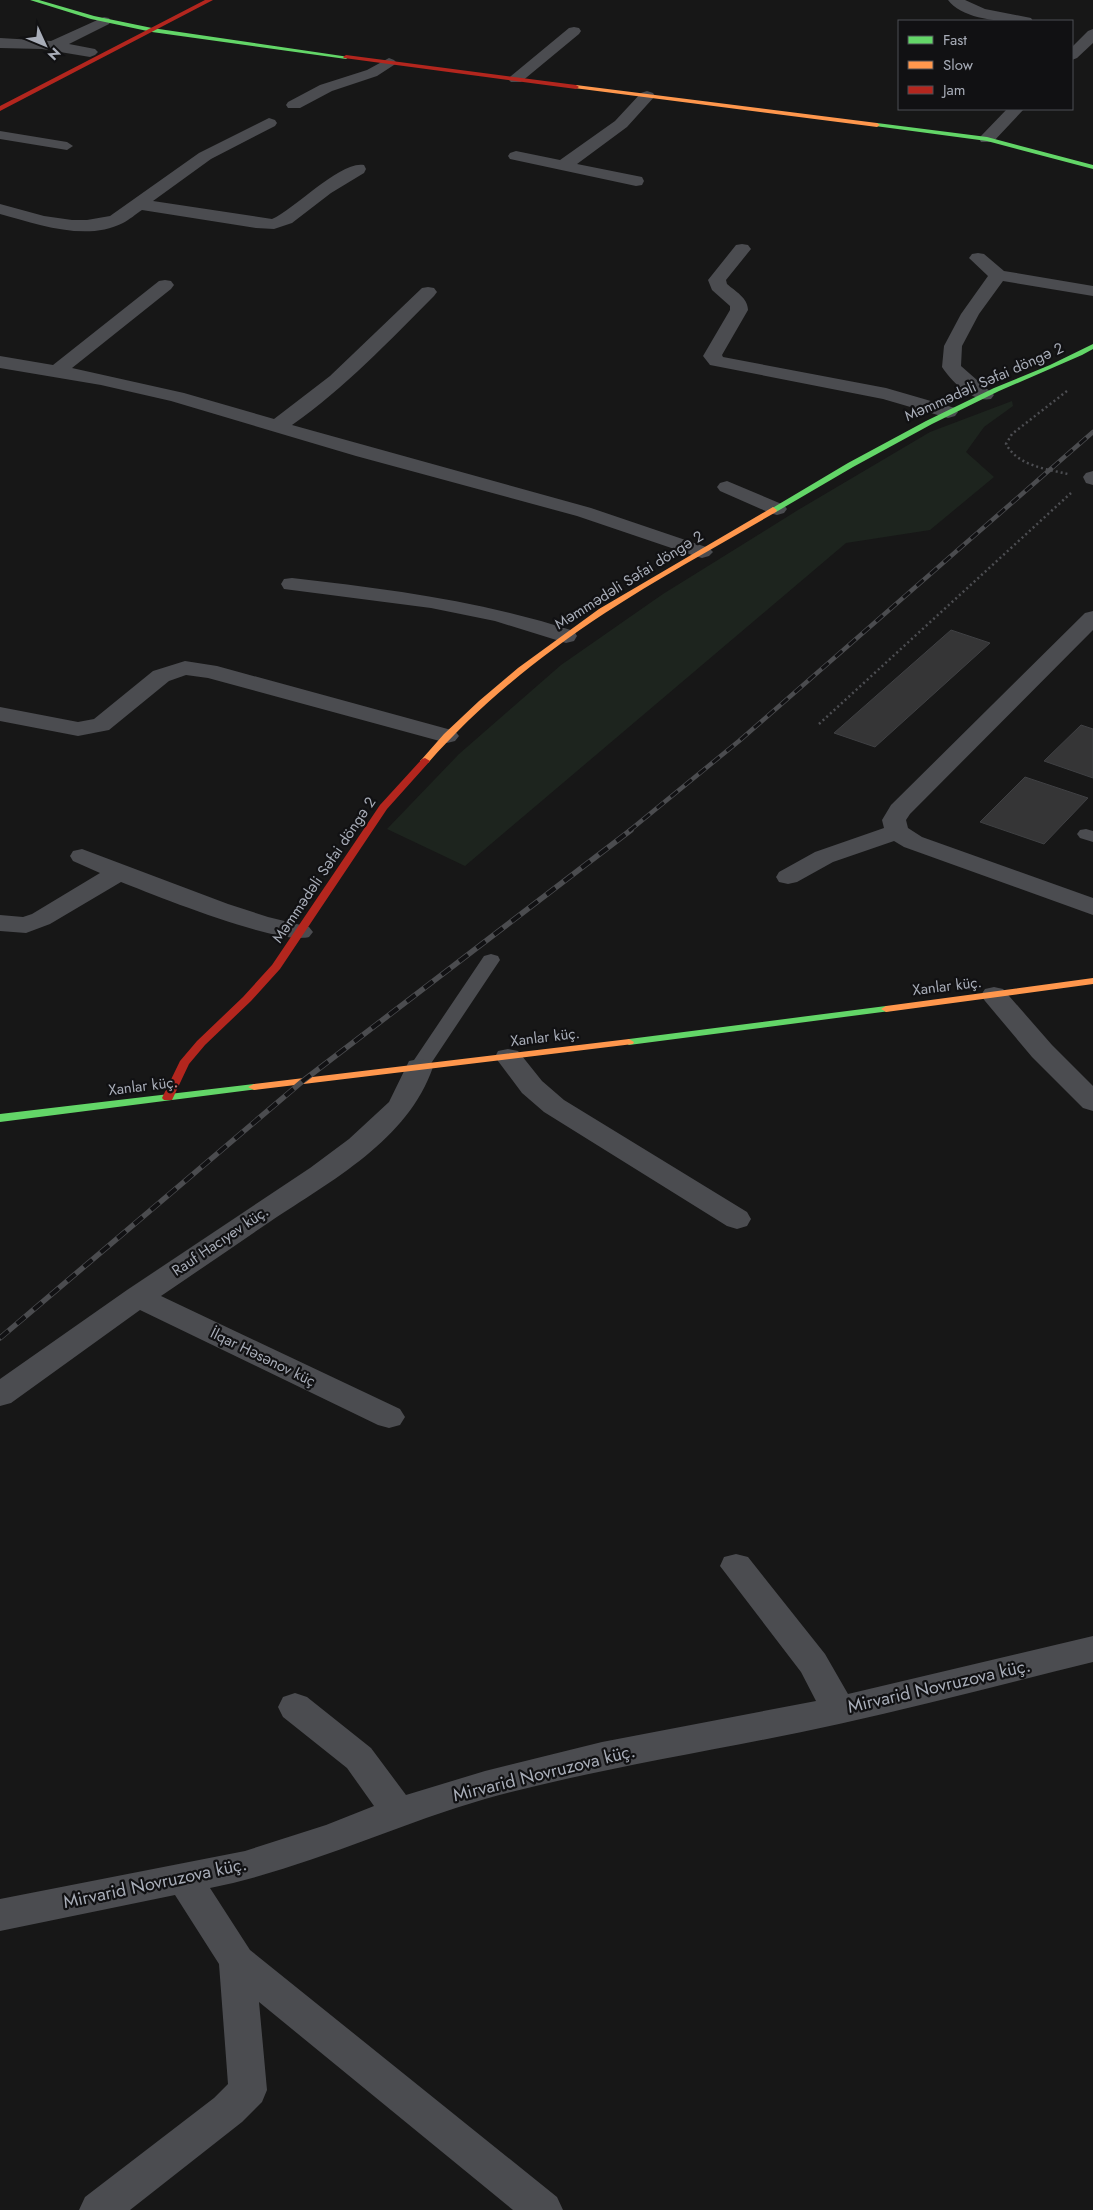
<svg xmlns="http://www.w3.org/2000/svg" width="1093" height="2210" font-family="Jost,sans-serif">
	<rect width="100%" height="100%" fill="#171717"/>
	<path fill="#1d241e" d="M1012,401l1,5 -29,21 -18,25 28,25 -64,53 -84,13 -381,323 -78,-37 72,-75 102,-89 102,-71 135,-84 132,-78z"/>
	<path fill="#353536" stroke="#3f4043" d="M951,630l39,13 -115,104 -41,-14z
		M1081,725l12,4v49l-49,-17z
		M1025,777l63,21 -44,46 -64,-22z"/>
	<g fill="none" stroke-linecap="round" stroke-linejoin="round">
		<path stroke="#4d4e52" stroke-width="2.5" stroke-dasharray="2 3" stroke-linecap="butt" d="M1067,391l-55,43 -6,10c12,22 40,25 62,30
			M819,724l252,-231"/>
		<path fill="#4b4c50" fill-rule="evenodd" d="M0,131l67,11 6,4 -6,4 -67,-11z
			M1086,829l7,2v11l-13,-4 -3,-4 3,-4z
			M491,954l7,2 2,4 -74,111 -7,2 -7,-2 -3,-4 3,-4 72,-107z"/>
		<path fill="#4b4c50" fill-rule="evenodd" d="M948,0h17l20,9 41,8 5,1 2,3c-23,2 -70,0 -85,-21z
			M104,17l5,1 2,3 -2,3 -40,20 26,5 3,3 -3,3 -5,2 -48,-8 -42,-1v-10l51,3z
			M574,27l5,1 2,3 -2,3 -58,48h-10l-3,-3 3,-3 58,-48z
			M1093,29v14l-16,15 -5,2v-13l16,-16z
			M389,58l5,2 3,3 -20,13 -45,15 -32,17h-12l-2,-3 2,-3 32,-17 47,-15z
			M647,91l6,2 2,3 -28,31 -50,37 65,13 2,4 -2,4 -6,1 -126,-27 -2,-3 2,-3 6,-2 44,9 55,-39 26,-28z
			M1007,109h17l-31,33h-12l-2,-3 2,-3z
			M269,118l6,2 2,3 -2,3 -64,33 -58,42 119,18c23,-10 69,-59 92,-54l2,4 -2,4 -33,20 -39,30 -18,6 -18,-1 -114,-18c-6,4 -13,10 -19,13 -37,19 -86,1 -123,-9v-10l44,12 28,4h15l23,-4 89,-63z
			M742,244l6,1 3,4 -25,31 1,4c8,7 21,14 21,26l-26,45 1,2 163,31 69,20 3,4 -3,4 -7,2 -65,-19 -173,-34 -7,-9 27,-46v-4l-18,-16 -4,-10 28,-35z
			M978,253l6,1 20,17 89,15v10l-90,-15 -24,33 -17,32 -1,20 33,29 -3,4c-18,4 -40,-18 -49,-32l2,-21 17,-32 27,-38 -19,-18 3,-4z
			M165,280l6,1 3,4 -3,4 -99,79 112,25 90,26 56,-43 92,-88 6,-1 6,1 3,4 -3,4c-45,45 -89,92 -142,129l299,83 118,40 4,4 -4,4 -7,2 -7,-2 -118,-40 -221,-60 -185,-55 -70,-16 -101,-17v-12l53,9 106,-84z
			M1093,471v14l-7,-2 -3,-6 3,-4z
			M727,481l57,24 3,4 -3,4 -7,2 -7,-2 -50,-22 -3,-4 3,-4z
			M292,578c96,11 190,23 282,53l3,5 -3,5 -8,2 -71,-22 -64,-13 -147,-19 -3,-5 3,-5z
			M1093,611v19l-183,184 -4,6 2,8 14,9 171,61v17l-189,-68 -10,-6 -61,21 -36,20 -9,2 -9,-2 -3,-5 3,-5 36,-20 69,-24 -2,-8 9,-15 194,-192z
			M185,661l32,5 238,65 4,5 -4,5 -8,2 -239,-65 -22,-3 -17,6 -60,49 -31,6 -78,-15v-14l78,15 16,-3 59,-48z
			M82,849l146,55 40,13 41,10 4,5 -4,5c-32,8 -152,-41 -188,-55l-71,42 -24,9 -26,-2v-16l23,2 9,-3 68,-41 -27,-12 -3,-5 3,-5z
			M994,987l9,2 49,56 41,41v25l-10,-3 -51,-51 -47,-56 -4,-6 4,-6z
			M508,1049l10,2 24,30 22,19 183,112 4,7 -4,7 -10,3 -10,-3 -183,-114 -22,-19 -27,-36 3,-6z
			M419,1059l10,2 4,6c-25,73 -102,114 -162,154 -37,25 -73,50 -110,75l239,113 5,8 -5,8 -11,3 -11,-3 -238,-115 -129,93 -11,3v-27l127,-89 183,-122 39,-29 40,-37 20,-41z
			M736,1554l12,3 77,97 23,40 245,-58v26c-85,21 -169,43 -254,62 -118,26 -238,43 -354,75 -93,27 -180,70 -275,89l40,62 307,247 6,13h-50l-254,-208 8,88 -5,12 -20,20 -112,88h-51l6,-13 129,-99 14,-14 -9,-120 -44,-69 -175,36v-32l245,-48 81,-26 48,-19 -27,-38 -64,-51 -5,-10 5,-10 12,-4 12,4 64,51 35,47 79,-24 117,-29 214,-41 -15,-29 -81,-106 4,-9z"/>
		<path fill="#63d668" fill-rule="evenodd" d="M30,0h9l55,16 58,12 197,29 -3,2 -194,-27 -61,-13z
			M877,123l110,14 106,28v4l-106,-28 -112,-15v-2z
			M1093,344v5l-11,6 -83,36 -67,33 -79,43 -77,45h-6l-1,-2 79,-47 78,-42 68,-33 56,-23z
			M886,1006l4,1 1,2 -1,2 -261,34 -5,-3 5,-3z
			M254,1084l6,3 -2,2 -258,33v-8z"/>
		<path fill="#ff974d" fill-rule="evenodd" d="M576,85l301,38 3,2 -3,2 -303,-39 -1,-1z
			M773,507l4,3 -1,2c-57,33 -116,65 -171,101 -64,42 -126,92 -177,150h-6l-2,-2 2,-2 22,-25 35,-33 39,-33 81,-59z
			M1093,978v6l-207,28 -5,-3 5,-3z
			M629,1039l5,3 -1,2 -379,46 -6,-3 6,-3z"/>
		<path fill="#b3261e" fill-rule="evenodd" d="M205,0h8l-213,111v-5z
			M346,55l230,30 3,2 -3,2 -232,-31 -1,-1z
			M425,758l5,3 -43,48 -107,160 -29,32 -46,44 -16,19 -17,36h-8l-2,-2 18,-37 17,-20 46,-44 29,-32 108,-160 42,-46z"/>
		<defs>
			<path id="rail-far1" d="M629,831l110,-90 354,-309"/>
			<path id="rail" d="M0,1338l304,-258 327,-250"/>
		</defs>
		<use href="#rail-far1" stroke="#4b4c4f" stroke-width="4.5"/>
		<use href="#rail" stroke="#4b4c4f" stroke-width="5.5"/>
		<use href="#rail-far1" stroke="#111113" stroke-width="3" stroke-dasharray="9" stroke-linecap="butt"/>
		<use href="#rail" stroke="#111113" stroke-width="4" stroke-dasharray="11" stroke-linecap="butt"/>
	</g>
	<g text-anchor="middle" stroke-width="4.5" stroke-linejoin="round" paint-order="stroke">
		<g font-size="15" fill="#a8adb8" stroke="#111113">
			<text transform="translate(984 382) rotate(-24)" y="5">Məmmədəli Səfai döngə 2</text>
			<text transform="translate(629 580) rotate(-32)" y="5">Məmmədəli Səfai döngə 2</text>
			<text transform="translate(324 870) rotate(-56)" y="5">Məmmədəli Səfai döngə 2</text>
			<text transform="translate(947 986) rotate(-7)" y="5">Xanlar küç.</text>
			<text transform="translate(545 1037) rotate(-7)" y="5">Xanlar küç.</text>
			<text transform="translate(143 1086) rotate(-7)" y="5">Xanlar küç.</text>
			<text transform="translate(220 1241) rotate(-34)" y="5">Rauf Hacıyev küç.</text>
			<text transform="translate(263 1357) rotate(26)" y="5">İlqar Həsənov küç</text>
		</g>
		<g font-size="18" fill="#a8adb8" stroke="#111113">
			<text transform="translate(939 1686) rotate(-13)" y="6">Mirvarid Novruzova küç.</text>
			<text transform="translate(544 1773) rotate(-14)" y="6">Mirvarid Novruzova küç.</text>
			<text transform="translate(155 1883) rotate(-12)" y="6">Mirvarid Novruzova küç.</text>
		</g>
	</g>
	<rect x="898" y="20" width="175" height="90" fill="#111113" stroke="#4d4f55"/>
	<rect x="908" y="36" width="25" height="8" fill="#63d668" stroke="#4d4f55"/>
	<text x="943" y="45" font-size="15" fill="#a8adb8">Fast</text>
	<rect x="908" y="61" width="25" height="8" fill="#ff974d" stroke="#4d4f55"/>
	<text x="943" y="70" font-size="15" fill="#a8adb8">Slow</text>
	<rect x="908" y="86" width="25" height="8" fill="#b3261e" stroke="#4d4f55"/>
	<text x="943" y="95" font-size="15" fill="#a8adb8">Jam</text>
	<g transform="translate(45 45) rotate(134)" stroke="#111113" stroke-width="4" paint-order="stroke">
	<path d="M0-4L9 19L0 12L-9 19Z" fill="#a8adb8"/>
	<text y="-8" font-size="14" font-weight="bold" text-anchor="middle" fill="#a8adb8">N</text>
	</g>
</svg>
